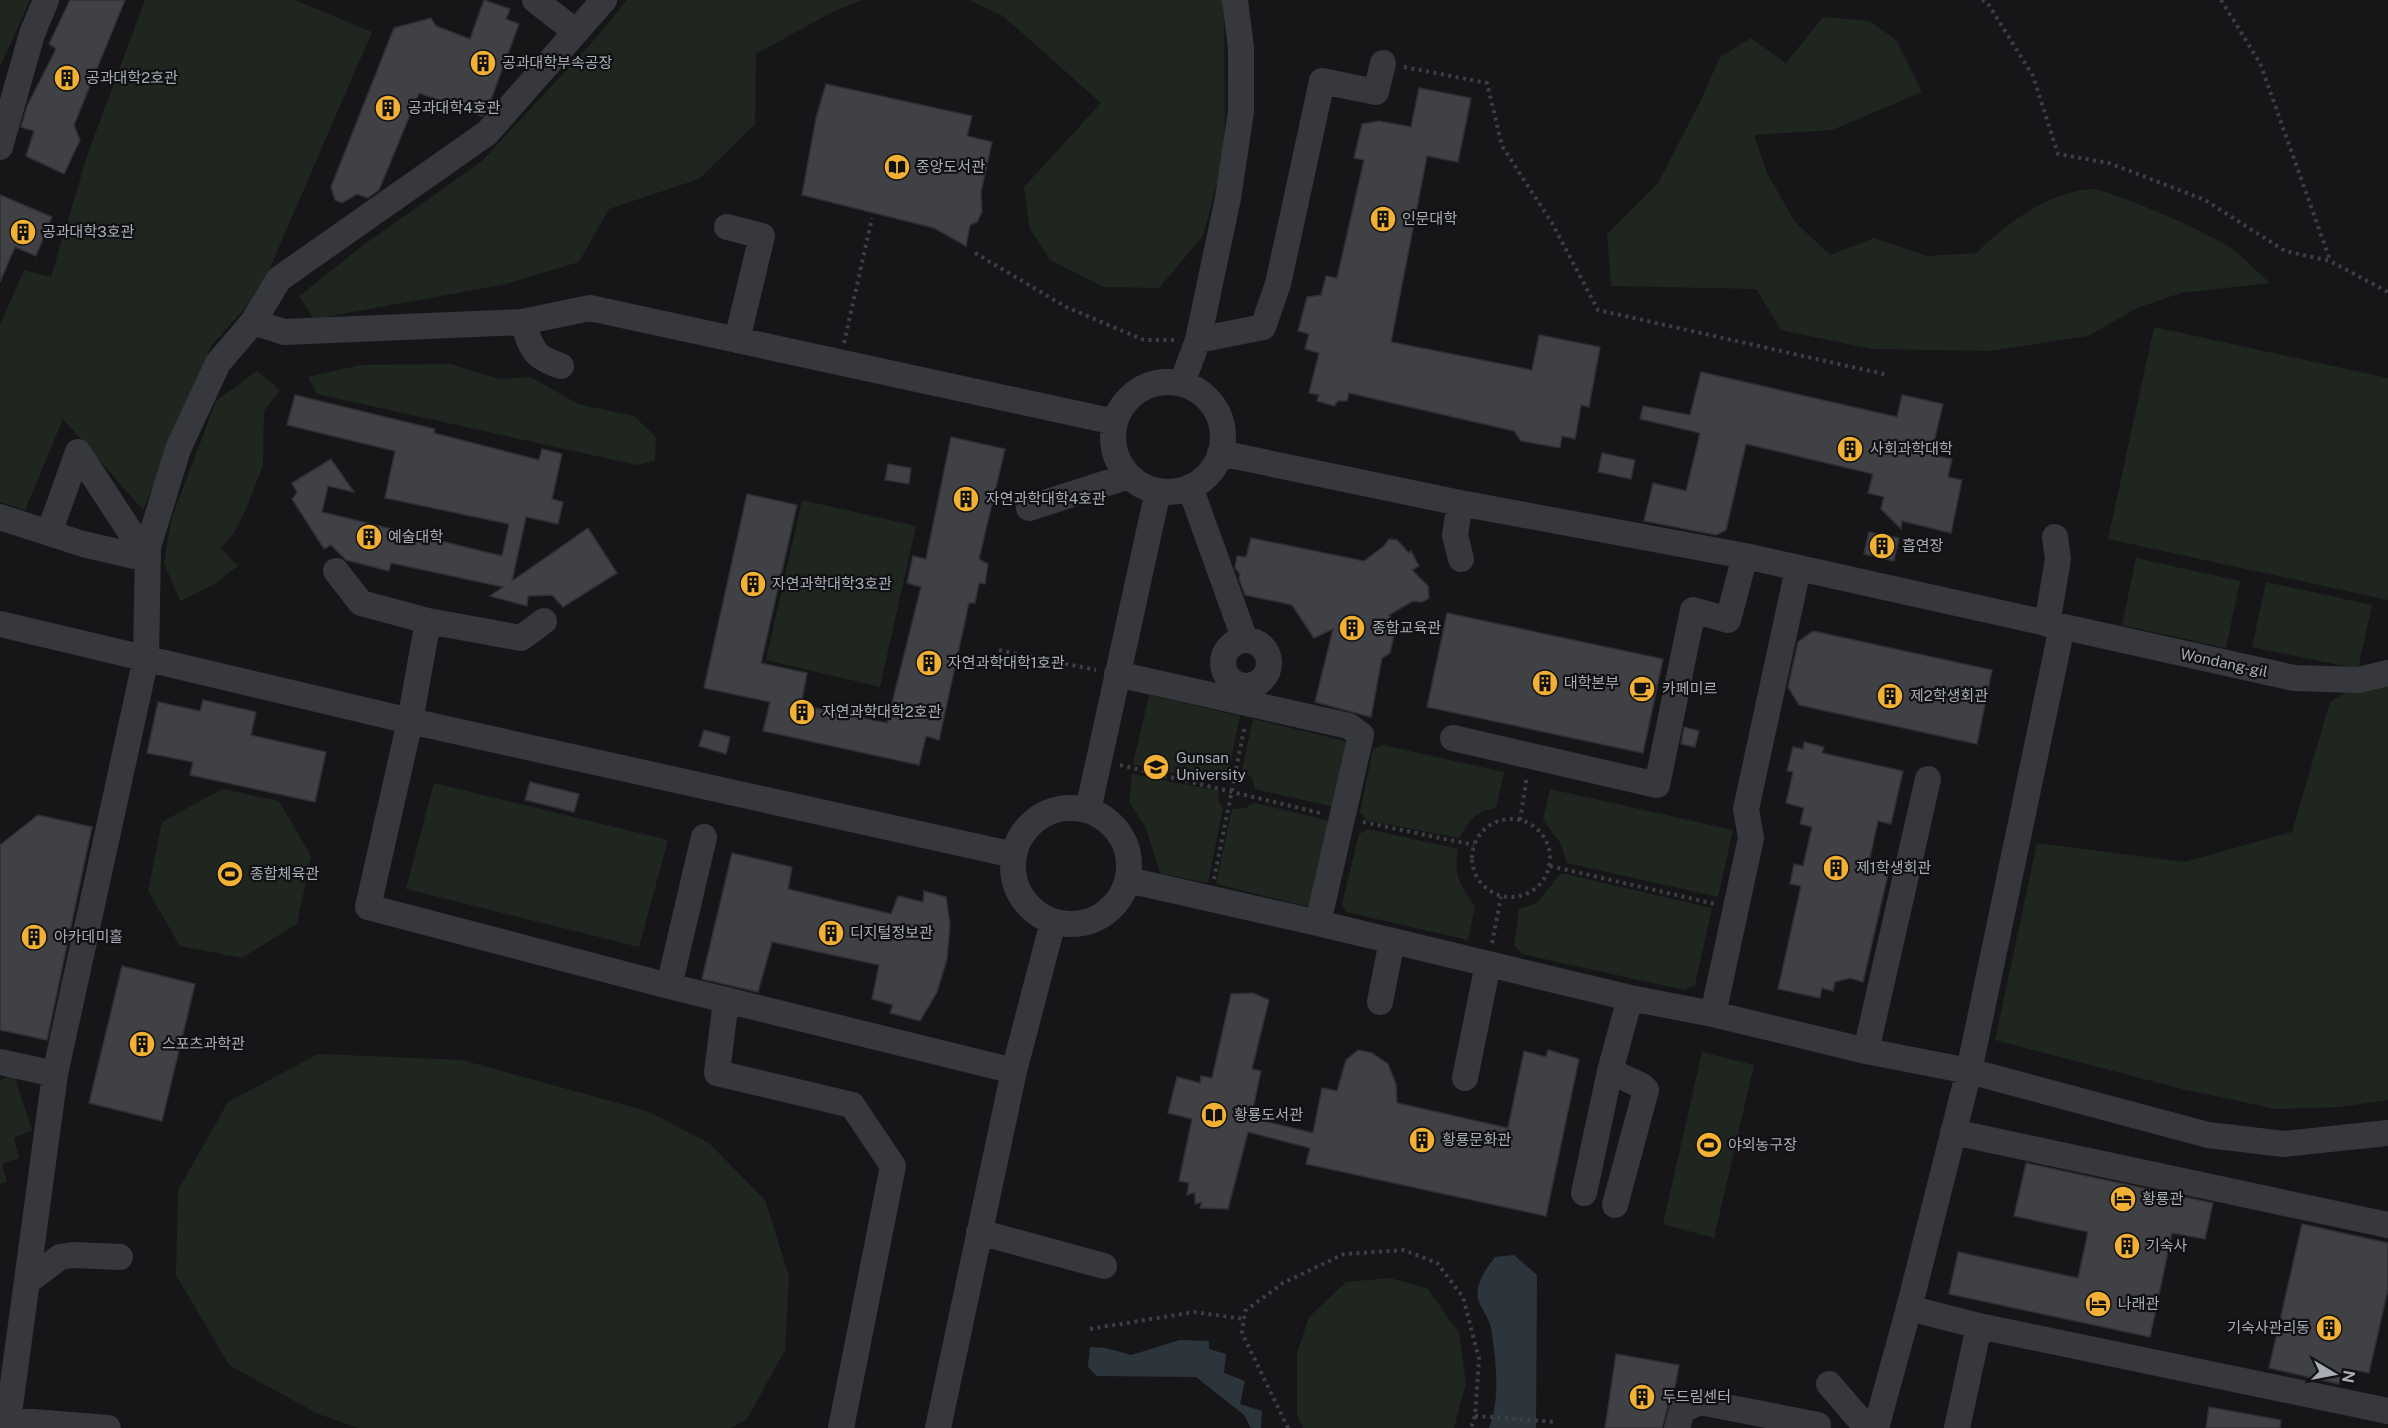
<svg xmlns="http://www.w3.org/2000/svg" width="2388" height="1428" font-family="'Public Sans','Noto Sans KR',sans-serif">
	<rect width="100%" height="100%" fill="#161618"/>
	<path fill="#1e261f" d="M0,0h30l-30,67z
		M145,0h150l77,32 -113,261 -48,53 -68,164 -80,-91 -38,91 -25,-8v-177l24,-55 27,7 37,-124z
		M627,0h235l-30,12 -76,42 -1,70 -56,55 -90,30 -30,53 -77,23 -188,34 -15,-23 63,-50 120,-85 106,-114z
		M969,0h255l1,153 -22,83 -44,52 -55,-1 -54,-27 -20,-31 -6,-42 77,-84 -98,-87z
		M1823,17l47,4 26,19 26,52 -90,38 -78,5 13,38 28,49 35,33 44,-17 53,18 49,-3c32,-30 68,-59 114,-64 18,-1 121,45 139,58 15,10 28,25 41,36l-89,10 -44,15 -49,28 -99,15 -118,-2 -90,-19 -25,-41 -145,-3 -4,-52 51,-51 42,-81 20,-45 31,-19 35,25z
		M2154,327l234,51v222l-280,-61z
		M450,364l50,15 31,-2 47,27 56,12 22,21 -1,24 -18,4 -320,-71 -9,-17 52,-12z
		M257,371l23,19 -16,21 -1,54 -16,42 -13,26 -13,15 17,18 -25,19 -33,16 -16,-38 7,-43 45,-119z
		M802,500l114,26 -36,161 -114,-27z
		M2136,558l104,23 -14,67 -104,-23z
		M2266,582l106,23 -14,64 -106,-22z
		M2388,683v417l-48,7 -64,2 -94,-20 -187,-49 42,-197 147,19 108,-30 38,-130 20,-12z
		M1149,695l91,21 -11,53 -9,5 -2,9 -85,-19z
		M1253,719l100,24 -15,65 -83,-19 -3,-11 -10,-8z
		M1383,745l121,27 -8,36c-22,3 -26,13 -37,30l-93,-18 -6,-8 13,-63z
		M1132,774l87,17 -1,9 5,8 -15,75 -48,-10 -14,-45 -17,-26z
		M434,783l234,57 -29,107 -233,-58z
		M222,789l57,12 32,55 -14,68 -55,34 -62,-12 -32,-55 14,-69z
		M1550,789l183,41 -15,67 -151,-34 -6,-19 -18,-24z
		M1254,803l80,19 -21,86 -97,-24 16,-75 13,-1z
		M1368,829l90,20c-5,28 2,35 17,57l-7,34 -122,-28 -4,-8 17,-70z
		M1561,873l151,35 -17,77 -11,5 -162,-36 -8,-9 5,-36 18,-6z
		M1702,1052l52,13 -40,173 -51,-14z
		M318,1054l144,6 185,51 62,32 56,57 24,76 -4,74 -38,69 -16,9h-372l-41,-14 -89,-49 -53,-90 2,-85 50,-88z
		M14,1075l18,55 -18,8 5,20 -17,6 5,18 -7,2v-104z
		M1390,1278l37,10 32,45 7,50 -12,45h-151l-6,-13v-62l12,-36 37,-35z"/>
	<path fill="#2c353c" d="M1514,1255l23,20 -1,153h-47c12,-31 7,-68 2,-100 -2,-9 -8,-17 -12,-26 -6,-16 7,-33 16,-45z
		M1180,1340l29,1v8l17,5 -2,19 21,8 -5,23 22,7 -1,17h-10l-7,-13 -48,-38 -99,-1 -9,-9 2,-20 16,1 25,7z"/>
	<path fill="#404145" stroke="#303034" stroke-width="1.5" d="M70,0h55l-51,125 6,15 -16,34 -38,-18 8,-25 -13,-4 6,-21 29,-57 -7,-5z
		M484,0l26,9 -4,10 13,5 -32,86 -5,6 -63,-23 -40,97 -11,8 -11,-4 -15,9 -7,-3 -4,-13 63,-159 37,-10 5,8 34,13z
		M826,84l146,32 -5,20 25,6 -11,50 1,20 -5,10 -7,3 -4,21 -32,-18 -132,-33 14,-77z
		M1419,88l52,10 -13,64 -31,-6 -36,186 141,28 7,-35 61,12 -11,60 -8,-2 -6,34 -13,-3 -2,12 -39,-7 -7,-10 -165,-38 -2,8h-9l-4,5 -17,-5 2,-6 -10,-2 10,-40 -14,-4 4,-15 -11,-3 9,-34 14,-2 5,-19 11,2 27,-118 -10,-2 8,-34 17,-3 32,6z
		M0,195l52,22 -16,39 -21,-9 -15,35z
		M1701,372l196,45 5,-22 41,9 -12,51 21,4 -4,18 14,3 -11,53 -49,-12 -1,8 -20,-20 3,-12 -16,-4 5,-19 -127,-30 -20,86 -10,5 -72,-14 9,-38 33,8 14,-58 -60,-14 3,-13 47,9z
		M295,395l140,34 -1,4 105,27 3,-11 20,5 -10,45 11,3 -5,22 -32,-7 -14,64 76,-53 29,45 -54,34 -11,-12 -24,1 -1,10 -37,-10 13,-9 -112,-24 -2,8 -43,-11 -15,-15 -7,4 -32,-50 5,-6 -5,-10 39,-24 23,33 -26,-6 -6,26 180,44 7,-32 -124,-26 10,-47 -108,-26z
		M951,437l54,12 -26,110 9,5 -3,20 -6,-1 -4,20h-6l-30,137 -13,-4 -7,29 -156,-34 7,-29 -66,-14 43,-194 50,11 -36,158 46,10 -6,32 86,18 34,-136 -14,-4 6,-27 13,3z
		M1602,453l33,7 -4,19 -33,-7z
		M888,464l23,4 -2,16 -24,-4z
		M1869,532l30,6 -5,23 -30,-7z
		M1251,538l113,23 20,-15 5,-7 8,1 12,13 2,-2 8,15 -7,4 16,16 1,12 -7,4 -9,-1 -24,14 7,12 -6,26 -8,5 -11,59 -56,-15 18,-73 -19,9 -22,-33 -47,-10 -6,-16 1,-5 -5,-6 2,-12 9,1z
		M1447,613l216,46 -20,94 -216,-46z
		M1813,631l179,39 -15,74 -178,-39 -11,-18 10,-45z
		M203,700l53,12 -5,23 75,17 -11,50 -125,-27 3,-13 -46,-9 11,-51 42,9z
		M1684,727l15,4 -4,16 -14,-3z
		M704,730l26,7 -4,17 -27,-8z
		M1804,742l20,5 -2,6 81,18 -12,53 -13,-3 -10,45 21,4 -26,112 -13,-4 -15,4 -2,9 -11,-3 -2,10 -42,-9 23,-103 -11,-2 4,-20 9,2 9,-39 -12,-3 4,-16 -18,-5 7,-31 -6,-1 6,-24 10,2z
		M530,782l49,12 -5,18 -49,-12z
		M38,815l54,12 -45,213 -47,-10v-185z
		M732,853l60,14 -4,22 103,25 7,-18 25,6 1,-11 22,6 4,27 -3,35 -10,33 -17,29 -30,-8 3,-8 -21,-6 7,-34 -107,-23 -14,50 -56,-13z
		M122,966l73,18 -33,137 -73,-18z
		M1253,993l16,7 -17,69 9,2 -10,47 62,15 9,-45 15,3 9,-31 12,-10 14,3 16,11 8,20 1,19 111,25 16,-77 22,6 2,-7 31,9 -33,157 -240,-52 4,-16 -62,-16 -20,77 -28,-1 2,-6 -7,2v-12l-8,3 2,-12 -10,-2 13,-62 -24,-6 9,-36 23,6 1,-7 11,2 19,-84z
		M2026,1163l187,40 -8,36 -33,-6 -22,104 -201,-43 9,-42 120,26 10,-46 -74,-16z
		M2302,1224l86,19v46l-19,84 -26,-5 -4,16 -70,-16z
		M1616,1354l63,11 -6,33 -5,8 -6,22h-57z
		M2209,1407l72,13 -1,8h-74z"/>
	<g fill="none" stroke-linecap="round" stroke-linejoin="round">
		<path stroke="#3d3f44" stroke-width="4" stroke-dasharray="3 4.5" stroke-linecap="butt" d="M1982,0l5,2 46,74 25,78 51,9 96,37 80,51 45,10 58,31
			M2221,0l39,63 70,197
			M1404,67l83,16 15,63 50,77 46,87 290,65
			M975,253l91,54 78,33h32
			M844,343l28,-125
			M999,650l97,20
			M1120,765l200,48
			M1472 858a39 39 0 1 1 78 0a39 39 0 1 1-78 0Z
			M1520,820l7,-44
			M1363,822l111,23
			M1550,866l165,38
			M1214,879l31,-154
			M1492,943l9,-46
			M1090,1329l104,-17 50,7
			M1475,1416l82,6
			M1288,1428l-46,-95 3,-22 38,-28 61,-29 60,-4 33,13 26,34 16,62 -4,57 -4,12"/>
		<path stroke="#37383d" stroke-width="26" d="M535,0l41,32
			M0,147l32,-113 14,-34
			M727,227l35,9 -25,104
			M253,322l31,10 238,-10 68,-14 525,114
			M522,322c11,27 9,34 39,44
			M1198,340l65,-13 15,-43 44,-203 54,11 7,-29
			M1113 437a55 55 0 1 1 110 0a55 55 0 1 1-110 0Z
			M1182,383l16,-43 30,-142 13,-86v-64l-6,-48
			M1220,453l240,50 285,53 549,122 65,2 29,-7
			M1190,487l55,153
			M1460,503l-5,32 6,24
			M1029,508l100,-32
			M0,517l83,27 65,15
			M49,533l29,-81 70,107
			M336,571l25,32 67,18
			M544,621l-23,17 -93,-17 -18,100 -42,186 301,79 345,85
			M0,624l410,97 604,134
			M2047,624l11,-65 -3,-22
			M1223 663a23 23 0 1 1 46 0a23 23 0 1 1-46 0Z
			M1117,674l232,52 12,9 -43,188
			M1453,738l204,47 36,-175 35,10 17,-64
			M1013 866a58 58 0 1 1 116 0a58 58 0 1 1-116 0Z
			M1088,810l70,-319
			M1128,880l190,43 312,75 83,16 153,37 103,20 239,64 76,9 104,-11
			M669,986l35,-149
			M726,1000l-9,73 135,32 41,61 -52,262
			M1380,1002l12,-61
			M1713,1014l38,-176 -5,-29 52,-240
			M1866,1051l62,-272
			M0,1062l55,12 91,-416 2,-111 30,-98 40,-86 35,-41 26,-43 208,-146 117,-133
			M1610,1071l32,15 4,4 -31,115
			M1465,1078l23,-114
			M1953,1132l435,93
			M1584,1193l26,-122 20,-73
			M979,1232l125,34
			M27,1282l33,-25 13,-2 47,2
			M1909,1308l70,18 409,85
			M1829,1384l38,44
			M8,1420l100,8
			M7,1428l48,-354
			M938,1428l76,-357 39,-149
			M1677,1428l5,-18 18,-8 118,23
			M1876,1428l33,-120 60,-237 93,-444
			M1957,1428l22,-102"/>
	</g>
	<defs>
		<symbol id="building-disc" viewBox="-11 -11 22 22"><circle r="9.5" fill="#f2b134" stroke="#111113"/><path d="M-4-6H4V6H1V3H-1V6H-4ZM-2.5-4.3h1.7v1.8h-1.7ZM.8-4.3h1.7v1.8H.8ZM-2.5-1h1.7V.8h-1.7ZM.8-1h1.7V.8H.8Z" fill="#111"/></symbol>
		<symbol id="library-disc" viewBox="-11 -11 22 22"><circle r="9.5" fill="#f2b134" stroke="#111113"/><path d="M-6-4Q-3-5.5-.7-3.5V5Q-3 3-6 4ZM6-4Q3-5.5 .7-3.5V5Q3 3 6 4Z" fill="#111"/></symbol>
		<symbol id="cafe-disc" viewBox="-11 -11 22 22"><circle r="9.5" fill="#f2b134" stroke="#111113"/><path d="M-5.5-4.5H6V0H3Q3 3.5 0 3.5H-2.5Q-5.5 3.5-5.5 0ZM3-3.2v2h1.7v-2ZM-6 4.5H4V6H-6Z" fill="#111"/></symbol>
		<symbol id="university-disc" viewBox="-11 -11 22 22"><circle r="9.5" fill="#f2b134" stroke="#111113"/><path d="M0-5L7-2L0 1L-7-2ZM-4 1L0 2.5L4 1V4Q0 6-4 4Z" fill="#111"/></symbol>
		<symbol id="stadium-disc" viewBox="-11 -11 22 22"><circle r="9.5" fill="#f2b134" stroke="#111113"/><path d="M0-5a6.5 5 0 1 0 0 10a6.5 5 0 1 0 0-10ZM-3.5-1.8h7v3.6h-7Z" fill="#111"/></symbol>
		<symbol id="hotel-disc" viewBox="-11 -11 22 22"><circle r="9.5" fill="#f2b134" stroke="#111113"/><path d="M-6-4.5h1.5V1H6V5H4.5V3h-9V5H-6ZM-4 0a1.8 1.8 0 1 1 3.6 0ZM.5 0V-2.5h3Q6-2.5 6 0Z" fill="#111"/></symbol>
	</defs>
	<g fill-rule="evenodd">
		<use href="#building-disc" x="468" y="48" width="30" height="30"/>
		<use href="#building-disc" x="52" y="63" width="30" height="30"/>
		<use href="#building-disc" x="373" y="93" width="30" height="30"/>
		<use href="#library-disc" x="882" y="152" width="30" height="30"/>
		<use href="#building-disc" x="1368" y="204" width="30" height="30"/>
		<use href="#building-disc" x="8" y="217" width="30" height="30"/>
		<use href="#building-disc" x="1835" y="434" width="30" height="30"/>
		<use href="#building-disc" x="951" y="484" width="30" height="30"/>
		<use href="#building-disc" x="354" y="522" width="30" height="30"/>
		<use href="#building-disc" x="1867" y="531" width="30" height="30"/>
		<use href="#building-disc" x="738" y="569" width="30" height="30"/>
		<use href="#building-disc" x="1337" y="613" width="30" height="30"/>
		<use href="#building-disc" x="914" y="648" width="30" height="30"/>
		<use href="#building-disc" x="1530" y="668" width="30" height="30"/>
		<use href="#cafe-disc" x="1627" y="674" width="30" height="30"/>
		<use href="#building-disc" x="1875" y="681" width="30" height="30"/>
		<use href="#building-disc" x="787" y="697" width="30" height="30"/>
		<use href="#university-disc" x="1141" y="752" width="30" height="30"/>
		<use href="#building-disc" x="1821" y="853" width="30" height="30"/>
		<use href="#stadium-disc" x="215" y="859" width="30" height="30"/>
		<use href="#building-disc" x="816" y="918" width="30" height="30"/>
		<use href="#building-disc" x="19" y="922" width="30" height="30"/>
		<use href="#building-disc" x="127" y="1029" width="30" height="30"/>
		<use href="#library-disc" x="1199" y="1100" width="30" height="30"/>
		<use href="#building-disc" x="1407" y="1125" width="30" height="30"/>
		<use href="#stadium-disc" x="1694" y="1130" width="30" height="30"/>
		<use href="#hotel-disc" x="2108" y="1184" width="30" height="30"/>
		<use href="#building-disc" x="2112" y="1231" width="30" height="30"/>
		<use href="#hotel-disc" x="2083" y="1289" width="30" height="30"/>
		<use href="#building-disc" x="2314" y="1313" width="30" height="30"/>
		<use href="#building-disc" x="1627" y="1382" width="30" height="30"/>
	</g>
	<g text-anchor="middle" stroke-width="4.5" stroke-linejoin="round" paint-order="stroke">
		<g font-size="15" fill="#a8adb8" stroke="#111113" text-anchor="start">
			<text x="502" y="68">공과대학부속공장</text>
			<text x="86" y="83">공과대학2호관</text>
			<text x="408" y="113">공과대학4호관</text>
			<text x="916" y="172">중앙도서관</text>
			<text x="1402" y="224">인문대학</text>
			<text x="42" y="237">공과대학3호관</text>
			<text x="1870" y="454">사회과학대학</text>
			<text x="986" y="504">자연과학대학4호관</text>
			<text x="388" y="542">예술대학</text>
			<text x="1902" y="551">흡연장</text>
			<text x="772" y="589">자연과학대학3호관</text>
			<text x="1372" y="633">종합교육관</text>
			<text x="948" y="668">자연과학대학1호관</text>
			<text x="1564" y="688">대학본부</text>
			<text x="1662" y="694">카페미르</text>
			<text x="1910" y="701">제2학생회관</text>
			<text x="822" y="717">자연과학대학2호관</text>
			<text x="1176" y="763">Gunsan<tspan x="1176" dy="17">University</tspan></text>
			<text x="1856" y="873">제1학생회관</text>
			<text x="250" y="879">종합체육관</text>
			<text x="850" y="938">디지털정보관</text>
			<text x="54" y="942">아카데미홀</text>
			<text x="162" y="1049">스포츠과학관</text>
			<text x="1234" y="1120">황룡도서관</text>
			<text x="1442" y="1145">황룡문화관</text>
			<text x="1728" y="1150">야외농구장</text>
			<text x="2142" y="1204">황룡관</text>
			<text x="2146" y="1251">기숙사</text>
			<text x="2118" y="1309">나래관</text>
			<text x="2310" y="1333" text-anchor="end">기숙사관리동</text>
			<text x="1662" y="1402">두드림센터</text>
		</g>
		<g font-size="15" fill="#a8adb8" stroke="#111113">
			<text transform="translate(2224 663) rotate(12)" y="5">Wondang-gil</text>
		</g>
	</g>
	<g transform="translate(2334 1374) rotate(100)" stroke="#111113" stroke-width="4.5" paint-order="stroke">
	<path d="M0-4.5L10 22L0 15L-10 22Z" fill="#a8adb8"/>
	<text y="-9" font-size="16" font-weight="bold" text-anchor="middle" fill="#a8adb8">N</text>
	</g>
</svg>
